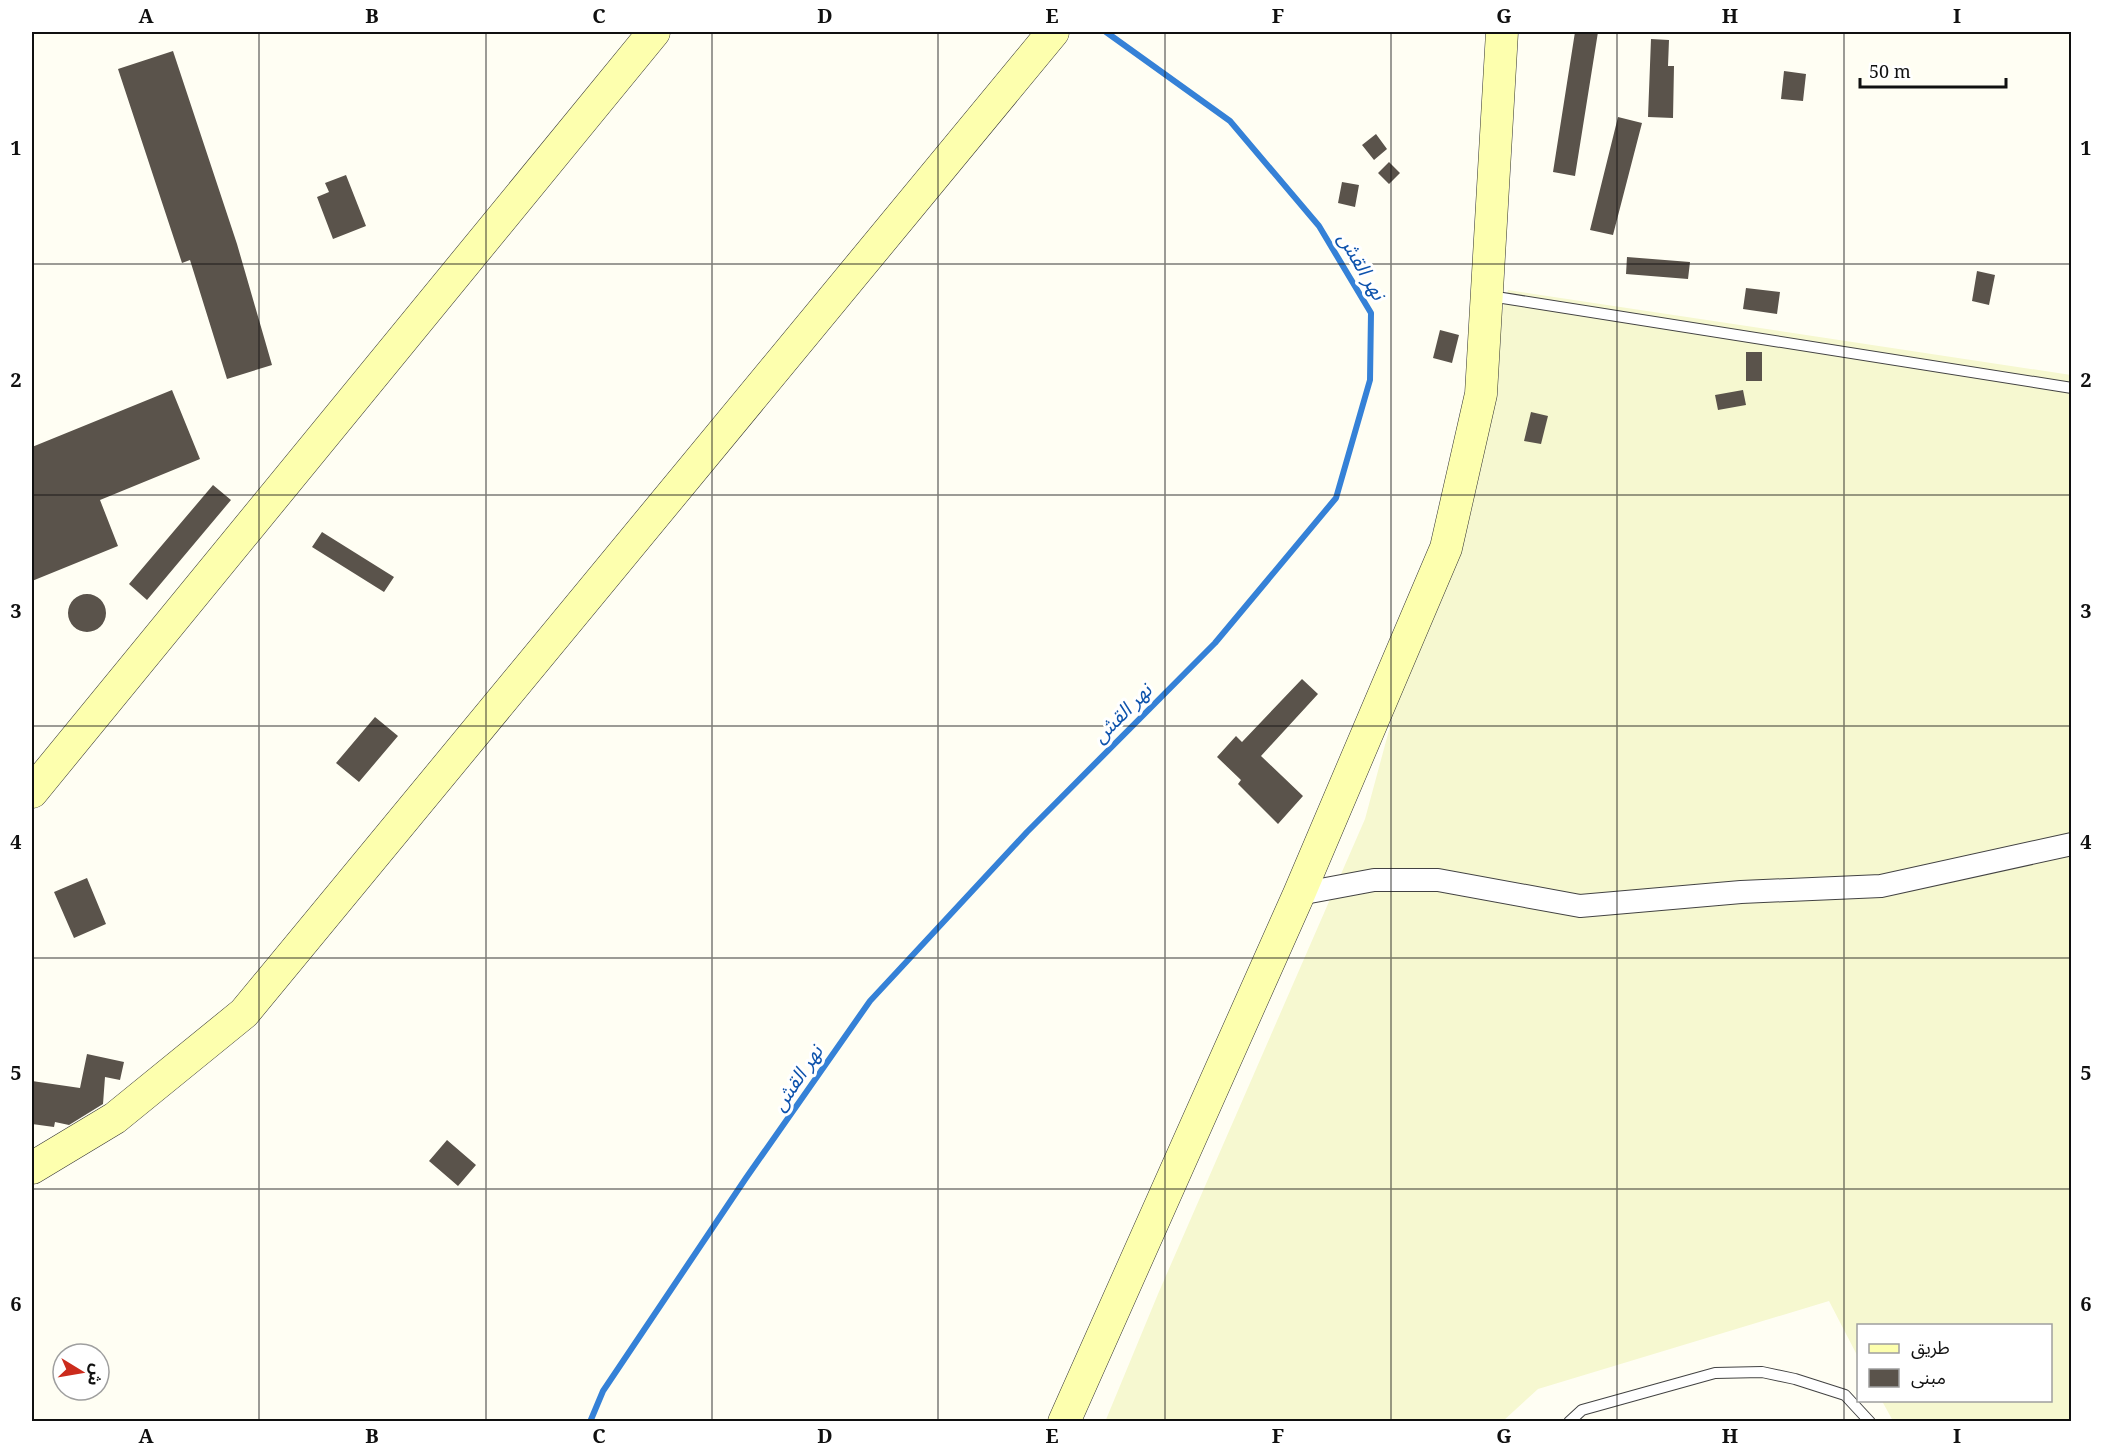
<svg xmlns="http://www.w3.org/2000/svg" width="2103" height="1453" font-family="'Noto Serif','Noto Sans Arabic',serif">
	<rect width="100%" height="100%" fill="#fffef3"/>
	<path fill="#f6f8d0" d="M1508,290l563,85v1046h-178l-11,-20 168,-1v-74h-192v31l-29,-56 -291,88 -35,32 -398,1 53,-128 207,-475z"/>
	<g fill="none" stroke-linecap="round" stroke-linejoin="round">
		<path stroke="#3581d7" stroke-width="6" d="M590,1422l13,-31 143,-213 124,-177 157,-169 188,-189 121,-145 34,-118 1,-67 -52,-87 -89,-105 -124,-89"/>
	</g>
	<path fill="#5a534b" d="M1575,32h23l-23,144 -22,-4z
		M1651,39l18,1 -1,26h6l-1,52 -25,-1z
		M173,51l64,193 35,121 -45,14 -37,-119 -8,3 -64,-194z
		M1784,71l22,3 -3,27 -22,-2z
		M1618,117l24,6 -29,112 -23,-5z
		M1376,134l11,15 -13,11 -12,-15z
		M1389,162l11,11 -11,11 -11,-11z
		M346,175l20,51 -33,13 -16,-42 12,-5 -4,-9z
		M1342,182l17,3 -4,22 -17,-4z
		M1627,257l63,5 -2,17 -62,-5z
		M1977,271l18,4 -6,30 -17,-4z
		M1746,288l34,4 -3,22 -34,-5z
		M1440,330l19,5 -7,28 -19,-5z
		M1746,352h16v29h-16z
		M172,390l28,69 -100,41 18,46 -86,35v-134z
		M1743,390l3,15 -28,5 -3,-15z
		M1531,412l17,4 -7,28 -17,-3z
		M213,485l18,15 -84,100 -18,-16z
		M322,532l72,45 -10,15 -72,-45z
		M68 613a19 19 0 1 1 38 0a19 19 0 1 1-38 0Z
		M1302,679l16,15 -57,62 42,40 -25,28 -40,-40 3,-4 -24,-23 19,-21 6,6z
		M375,717l23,19 -39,46 -23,-19z
		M87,878l19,46 -32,14 -20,-46z
		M87,1054l37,8 -4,18 -15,-3 -2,27 -34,21 -14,-3 -1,5 -22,-3v-43l48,7z
		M447,1140l29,25 -18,21 -29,-25z"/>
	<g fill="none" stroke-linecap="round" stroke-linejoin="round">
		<defs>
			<path id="lane" d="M1490,296l582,92
				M1569,1422l13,-12 133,-37 47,-1 33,7 50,16 25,27"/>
			<path id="street" d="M1299,894l75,-14h64l142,26 161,-14 140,-6 191,-42"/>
			<path id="secondary" d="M32,792l622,-760
				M32,1168l83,-50 129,-105 809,-981
				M1064,1422l235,-528 147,-346 35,-154 21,-362"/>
		</defs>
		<use href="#lane" stroke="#434343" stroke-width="12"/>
		<use href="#street" stroke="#434343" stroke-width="24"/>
		<use href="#secondary" stroke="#323232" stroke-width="33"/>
		<use href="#lane" stroke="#fff" stroke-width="10"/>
		<use href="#street" stroke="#fff" stroke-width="22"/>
		<use href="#secondary" stroke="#fdffae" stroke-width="32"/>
	</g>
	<path fill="none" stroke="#101010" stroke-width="1.5" stroke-opacity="0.55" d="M259,32v1390M486,32v1390M712,32v1390M938,32v1390M1165,32v1390M1391,32v1390M1617,32v1390M1844,32v1390M32,264h2040M32,495h2040M32,726h2040M32,958h2040M32,1189h2040"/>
	<g text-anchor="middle" stroke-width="6" stroke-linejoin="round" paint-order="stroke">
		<g font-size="20" font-style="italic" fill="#0e53ac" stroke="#fff">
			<text transform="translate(1362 266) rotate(60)" y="7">نهر القش</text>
			<text transform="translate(1122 713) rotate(-45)" y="7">نهر القش</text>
			<text transform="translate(797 1078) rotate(-56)" y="7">نهر القش</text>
		</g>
	</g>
	<rect width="2103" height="1453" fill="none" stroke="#ffffff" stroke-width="66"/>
	<rect x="1857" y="1324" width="195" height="78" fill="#ffffff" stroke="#9f9f9f" stroke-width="1.5"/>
	<rect x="1869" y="1344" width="30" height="9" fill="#fdffae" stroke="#9f9f9f" stroke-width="1.5"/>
	<text x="1911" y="1354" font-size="18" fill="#101010">طريق</text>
	<rect x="1869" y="1369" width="30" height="18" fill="#5a534b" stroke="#9f9f9f" stroke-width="1.5"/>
	<text x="1911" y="1384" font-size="18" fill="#101010">مبنى</text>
	<g transform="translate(81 1372) rotate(101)"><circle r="28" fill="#ffffff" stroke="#9f9f9f" stroke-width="1.5"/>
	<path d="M0-4.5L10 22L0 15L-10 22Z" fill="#cb2b1c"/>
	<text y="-9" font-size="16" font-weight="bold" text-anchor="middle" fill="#101010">ش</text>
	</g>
	<path d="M1860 78v9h146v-9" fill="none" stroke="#101010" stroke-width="3"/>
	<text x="1869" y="78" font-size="18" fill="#101010" stroke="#ffffff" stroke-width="4.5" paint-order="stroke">50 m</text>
	<rect x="33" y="33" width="2037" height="1387" fill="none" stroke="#101010" stroke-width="2"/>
	<g font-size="20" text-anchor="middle" font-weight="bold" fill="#101010">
		<text x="146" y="23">A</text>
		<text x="372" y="23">B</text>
		<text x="599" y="23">C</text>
		<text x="825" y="23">D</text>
		<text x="1052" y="23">E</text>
		<text x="1278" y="23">F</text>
		<text x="1504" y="23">G</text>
		<text x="1730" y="23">H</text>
		<text x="1957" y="23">I</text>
		<text x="16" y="155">1</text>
		<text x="2086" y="155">1</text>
		<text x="16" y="387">2</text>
		<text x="2086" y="387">2</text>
		<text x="16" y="618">3</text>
		<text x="2086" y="618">3</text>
		<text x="16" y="849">4</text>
		<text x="2086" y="849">4</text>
		<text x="16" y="1080">5</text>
		<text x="2086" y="1080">5</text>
		<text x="16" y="1311">6</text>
		<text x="2086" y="1311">6</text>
		<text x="146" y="1443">A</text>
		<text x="372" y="1443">B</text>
		<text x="599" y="1443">C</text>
		<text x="825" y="1443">D</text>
		<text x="1052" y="1443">E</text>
		<text x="1278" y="1443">F</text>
		<text x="1504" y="1443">G</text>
		<text x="1730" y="1443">H</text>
		<text x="1957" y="1443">I</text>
	</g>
</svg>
